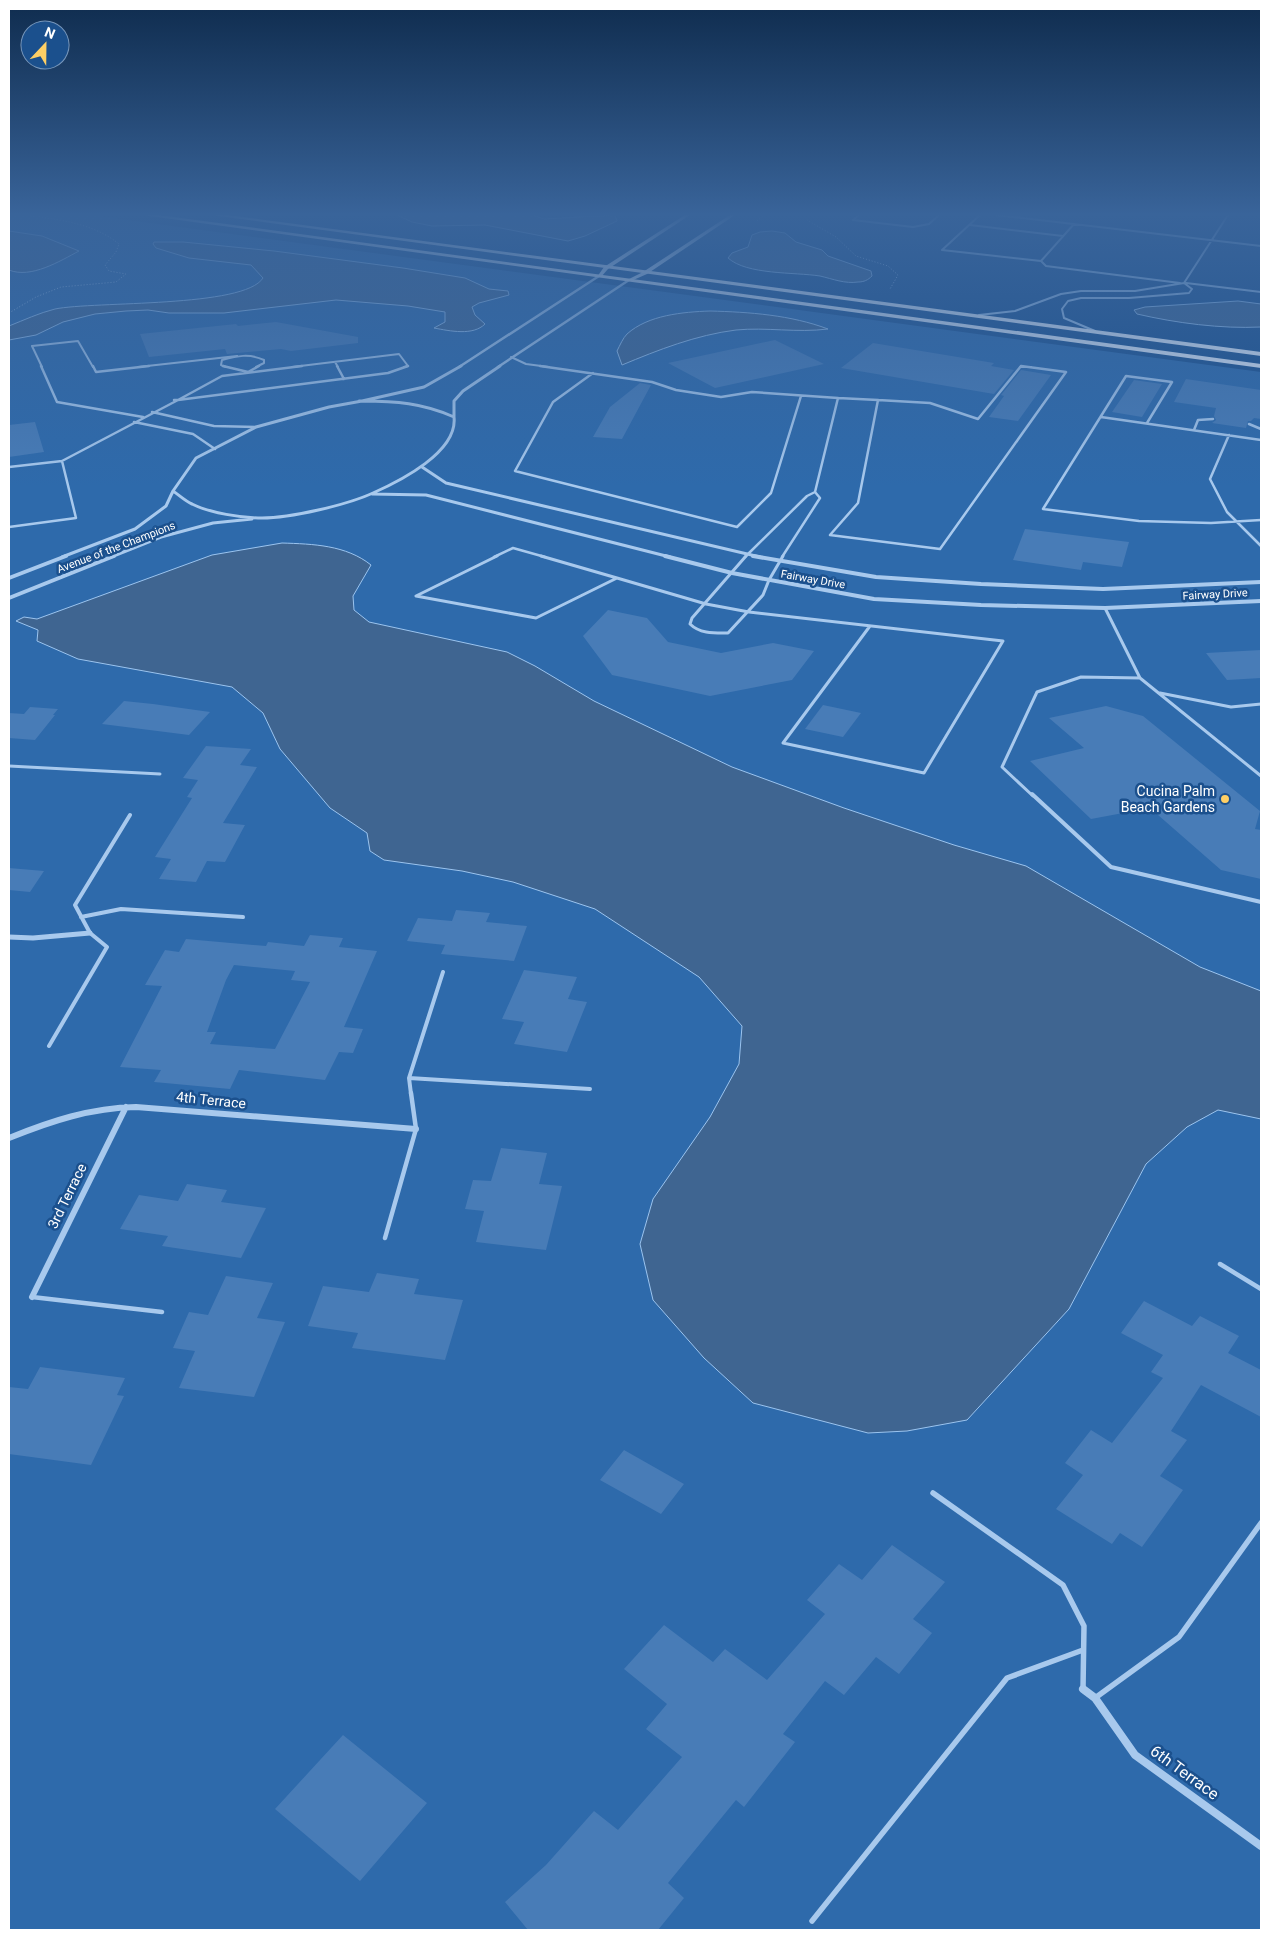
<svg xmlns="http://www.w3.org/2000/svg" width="1270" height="1939" font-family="Roboto,sans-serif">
	<rect width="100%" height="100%" fill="#1b508d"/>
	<path fill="#2e6aab" d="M9,215h81l1171,157v1558h-1252z"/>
	<path fill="#3f6591" stroke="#9bc4ef" d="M397,215h136l11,4 71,-4 2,6 -32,15 -17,5 -83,-16 -53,1 -20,-4z
		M9,231l33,5 37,15c-19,10 -48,28 -70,19z
		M772,231l13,2 11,9 26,8 6,6 43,15 1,5c-4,4 -8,6 -14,6 -13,2 -25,-3 -38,-6 -26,-4 -73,-1 -92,-18l4,-5 16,-6 4,-12 8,-3z
		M154,242h29l91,9 129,17 62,10 24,11 19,2 1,4 -30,8 -7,4 3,8 10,9c-12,12 -35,7 -51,4l11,-6v-10l-37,-6 -72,-6 -112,13h-55l-21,-3 -22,1 -31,3 -32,8 -27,13 -27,5v-14c15,-6 30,-13 46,-17 40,-8 189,-1 208,-31l-12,-13 -62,-7 -33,-10 -3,-4z
		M1238,301l23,3v23c-40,2 -85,-4 -124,-13l-3,-4 11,-3z
		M710,311c39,1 81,4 118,18 -31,4 -62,-2 -92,1 -40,5 -78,20 -114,35l-5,-14c3,-6 6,-13 10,-17 21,-19 56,-22 83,-23z
		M282,543c31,1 64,2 89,22l-18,31 1,14 15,12 138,30 28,14 59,35 138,66 112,41 110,37 72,21 174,101 61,24v128l-43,-9 -31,17 -41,37 -77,145 -102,111 -60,11 -39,2 -115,-30 -49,-45 -51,-58 -13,-56 13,-45 57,-82 29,-53 3,-38 -43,-49 -104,-68 -82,-27 -51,-11 -78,-11 -14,-9 -3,-18 -37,-25 -50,-59 -17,-36 -31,-26 -154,-28 -41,-18 1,-11 -22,-9 8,-4 13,2 175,-64z"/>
	<path fill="#487cb7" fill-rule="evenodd" d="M276,322l82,15v6l-67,8 -10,-2 -54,5 -2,-5 -76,8 -9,-23 96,-10 2,2z
		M775,340l49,24 -109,24 -47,-25z
		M873,343l121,20 -3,3 23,4 -20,24 -153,-26z
		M1021,370l30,5 -33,46 -29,-4 15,-21 -3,-1z
		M1186,379l75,11v29l-7,-1 -3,3h-3l-2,7 -34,-5 4,-3 -2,-4 2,-8 -42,-6z
		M1134,380l28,4 -20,33 -30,-5z
		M640,383l11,2 -29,54 -29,-2 17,-30z
		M35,422l9,30 -35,5v-32z
		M1025,529l104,13 -7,25 -39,-5 -2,8 -68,-10z
		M608,610l39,8 21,24 53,11 52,-10 41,8 -22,29 -82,16 -98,-21 -29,-39z
		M1261,650v28l-34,2 -21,-27z
		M124,701l29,3 57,8 -21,23 -87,-11z
		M823,705l38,8 -18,24 -38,-8z
		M1106,706l37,10 117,95 -5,18 6,1v49l-40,-9 -71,-62 -59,11 -61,-58 54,-13 -35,-30z
		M30,707l28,2 -5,6h2l-20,25 -26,-2v-25l15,1z
		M206,746l45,3 -11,16 17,2 -34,56 22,2 -20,37 -18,-1 -11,21 -37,-3 12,-20 -16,-2 37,-59 -5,-1 11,-17 -15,-2z
		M9,868l35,3 -14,21 -21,-2z
		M456,910l34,3 -4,9 41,4 -13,35 -73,-7 4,-9 -38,-4 11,-23 34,3z
		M310,935l33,3 -4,9 38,4 -33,76 19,2 -10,24 -14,-1 -14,28 -86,-10 -9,19 -76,-7 7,-12 -41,-3 42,-81 -17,-1 20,-35 14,2 7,-13 80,7 2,-4 36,4zM234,965l61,6 -4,9 19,2 -35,67 -65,-5 6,-12h-9l19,-52z
		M524,970l53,7 -9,22 19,3 -20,50 -53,-8 10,-22 -22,-3z
		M501,1148l46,5 -8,31 23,2 -16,64 -70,-8 8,-31 -19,-2 8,-29 18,1z
		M187,1184l40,6 -6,12 45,6 -25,50 -79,-12 6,-10 -48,-7 19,-34 39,6z
		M377,1273l42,6 -5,15 49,6 -18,60 -93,-12 6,-15 -50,-7 15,-40 46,6z
		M226,1276l47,7 -16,35 28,4 -31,75 -75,-9 16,-37 -22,-3 16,-36 19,3z
		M1144,1301l48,25 8,-10 39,20 -11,17 33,17v47l-60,-32 -30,46 16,9 -27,36 23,14 -41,57 -22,-14 -8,11 -56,-35 27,-34 -18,-12 26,-33 21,13 51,-65 -12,-6 12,-17 -42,-22z
		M40,1367l85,11 -8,17 7,1 -33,69 -82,-11v-67l19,2z
		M624,1450l60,34 -23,30 -61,-34z
		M892,1545l53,37 -32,37 19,14 -33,41 -23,-17 -32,38 -19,-14 -42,53 12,8 -51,65 -8,-7 -68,83 16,15 -26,32h-130l-23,-28 41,-37 48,-54 24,19 64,-73 -36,-28 21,-25 -43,-35 40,-44 49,37 12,-13 42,31 58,-66 -18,-14 32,-36 23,16z
		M343,1735l84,68 -67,78 -85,-72z"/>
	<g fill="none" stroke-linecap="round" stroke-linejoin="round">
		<path stroke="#a8c9ed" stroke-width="1" stroke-dasharray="1 2" stroke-linecap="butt" d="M803,215l4,5 29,17 20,19 32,10 10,9 -8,14
			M757,221l7,-6
			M9,313l27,-16 25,-10 55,-5 10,-8 -17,-3 -4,-6 11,-13 3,-8c-26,-21 -59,-24 -92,-29"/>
		<path stroke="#a8c9ed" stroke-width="2" d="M859,215l-6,5 60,7 16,-3 10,-9
			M980,215l-38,35 99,11
			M996,215l265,31
			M1074,224l-33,37 5,5 134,17
			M970,225l93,11
			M1184,283l44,-68
			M1186,283l75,9
			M979,315l36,-4 46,-17 20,-3h54l49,-8 8,6 -3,4 -60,5h-48l-13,3 -6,8 2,9 31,13
			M511,357l15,7 23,3
			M335,362l3,5
			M42,367l-10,-21 46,-5 15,26
			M138,367l99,-11
			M226,367l-5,-2 1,-5c15,-4 27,-7 42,0v3l-8,4
			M292,367l107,-13 9,12 -4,1
			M1020,367h11"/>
		<path stroke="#a8c9ed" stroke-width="2.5" d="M41,366l16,36 86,15
			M93,366l3,6 53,-6
			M223,366l25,6 11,-6
			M337,366l7,13
			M540,366l112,16 24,8 45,7 31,-5 86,6 -23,94
			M593,373l-40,29 -38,69 222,56 34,-34 30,-97
			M838,398l40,2
			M174,400h4
			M178,400l44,-24 80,-10
			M178,400l210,-27 20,-7
			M878,400l52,3 48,16 43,-53
			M878,400l-20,103 -28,32 110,14 126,-177 -45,-6
			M152,412l62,14 42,1
			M1101,417l160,23
			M134,422l59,12 22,15
			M1147,423l25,-41 -46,-6 -83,133 96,12 72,2 50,-3
			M1249,424l12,5
			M1194,430l4,-10 15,-1
			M1229,435l-19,44 17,33 34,34
			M9,467l53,-6 116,-61
			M9,527l67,-9 -14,-57
			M494,557l19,-9 32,9
			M745,557l62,-61 8,-4
			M782,557l38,-59 -5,-6"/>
		<path stroke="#a8c9ed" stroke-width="3" d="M497,556l-81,40 120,22 81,-40
			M541,556l76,22
			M746,556l-54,62 -2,6c10,10 25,9 38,9l35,-38 6,-15 14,-24
			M617,578l89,26 43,8 254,29 -79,132 -141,-30 87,-117
			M1140,678l121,98
			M1160,693l71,14 30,-3
			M9,766l151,8
			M1033,796l-31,-29 35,-75 44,-15 59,1 -35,-70"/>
		<path stroke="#a8c9ed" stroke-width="4" d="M1032,794l79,73 150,35
			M81,917l40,-8 122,8
			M49,1046l58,-99 -17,-14 -15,-28 55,-90
			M409,1078l181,11
			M411,1094l-2,-16 34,-106"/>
		<path stroke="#a8c9ed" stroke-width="4.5" d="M385,1238l31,-109 -5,-36
			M1220,1264l41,25
			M32,1297l130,15"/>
		<path stroke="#a8c9ed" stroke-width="5.5" d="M933,1493l130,92 21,41 -1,63
			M1095,1698l84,-61 82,-114
			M812,1921l195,-243 76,-28"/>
		<path stroke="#a8c9ed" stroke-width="2.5" d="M459,367l140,-91
			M498,367l131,-87"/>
		<path stroke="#a8c9ed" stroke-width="3" d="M359,401h3
			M362,401c33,0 61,2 92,16 4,35 -54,64 -81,76 -26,12 -83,25 -111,25 -20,0 -52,-5 -70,-14 -7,-3 -13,-9 -19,-13l23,-33 60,-31 73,-20z
			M362,401l62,-14 37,-21
			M454,417v-16l9,-10 37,-25
			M422,467l24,16 314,74
			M372,494l54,1 244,62
			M62,557l73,-28 31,-23 7,-15
			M111,557l50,-20 52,-14 39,-4"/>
		<path stroke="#a8c9ed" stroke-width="4" d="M665,556l67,17 142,26 107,6 124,3 156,-7
			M753,556l123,21 105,7 122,5 158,-7
			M9,578l57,-22
			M9,598l105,-42"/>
		<path stroke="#a8c9ed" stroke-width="5" d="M9,937l24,1 57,-5"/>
		<path stroke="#a8c9ed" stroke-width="6" d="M9,1138c42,-17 81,-30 127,-31l280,22
			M32,1297l94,-190"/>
		<path stroke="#a8c9ed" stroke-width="8" d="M1083,1689l12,9 40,57 126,91"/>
		<path fill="#d5e6fa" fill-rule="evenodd" d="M685,215h5l-82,54 -7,8h-4l7,-10z
			M730,215h5l-88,59 -16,7 -4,-1 16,-8z"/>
		<path fill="#eff5ff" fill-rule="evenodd" d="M142,215h17l1102,149v4z
			M211,215h17l1033,137v4z"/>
	</g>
	<linearGradient id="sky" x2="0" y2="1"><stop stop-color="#0f2c4e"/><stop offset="0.44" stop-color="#39649a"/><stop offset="1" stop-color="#39649a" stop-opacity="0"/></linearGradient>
	<rect width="1270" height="487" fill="url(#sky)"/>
	<circle fill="#fecf65" stroke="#1b508d" stroke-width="2" cx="1225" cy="799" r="5"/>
	<g text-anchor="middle" stroke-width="5" stroke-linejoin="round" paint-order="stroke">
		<g font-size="11" fill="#fff" stroke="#1b508d">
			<text transform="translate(116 547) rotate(-21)" y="4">Avenue of the Champions</text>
			<text transform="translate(813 579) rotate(10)" y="4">Fairway Drive</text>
			<text transform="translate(1215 594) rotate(-3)" y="4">Fairway Drive</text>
		</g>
		<g font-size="14" fill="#fff" stroke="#1b508d" text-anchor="end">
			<text x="1215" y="796">Cucina Palm<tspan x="1215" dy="16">Beach Gardens</tspan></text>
		</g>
		<g font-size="14" fill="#fff" stroke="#1b508d">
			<text transform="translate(211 1100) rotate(6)" y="5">4th Terrace</text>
			<text transform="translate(67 1196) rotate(-64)" y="5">3rd Terrace</text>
		</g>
		<g font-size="16" fill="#fff" stroke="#1b508d">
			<text transform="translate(1185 1772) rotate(36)" y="6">6th Terrace</text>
		</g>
	</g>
	<rect width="1270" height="1939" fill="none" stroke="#ffffff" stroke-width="20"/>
	<g transform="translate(45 45) rotate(22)"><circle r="24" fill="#1b508d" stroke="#7696bb"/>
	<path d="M0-4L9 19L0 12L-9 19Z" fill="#fecf65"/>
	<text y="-8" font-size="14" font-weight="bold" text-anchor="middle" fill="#ffffff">N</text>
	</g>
</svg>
